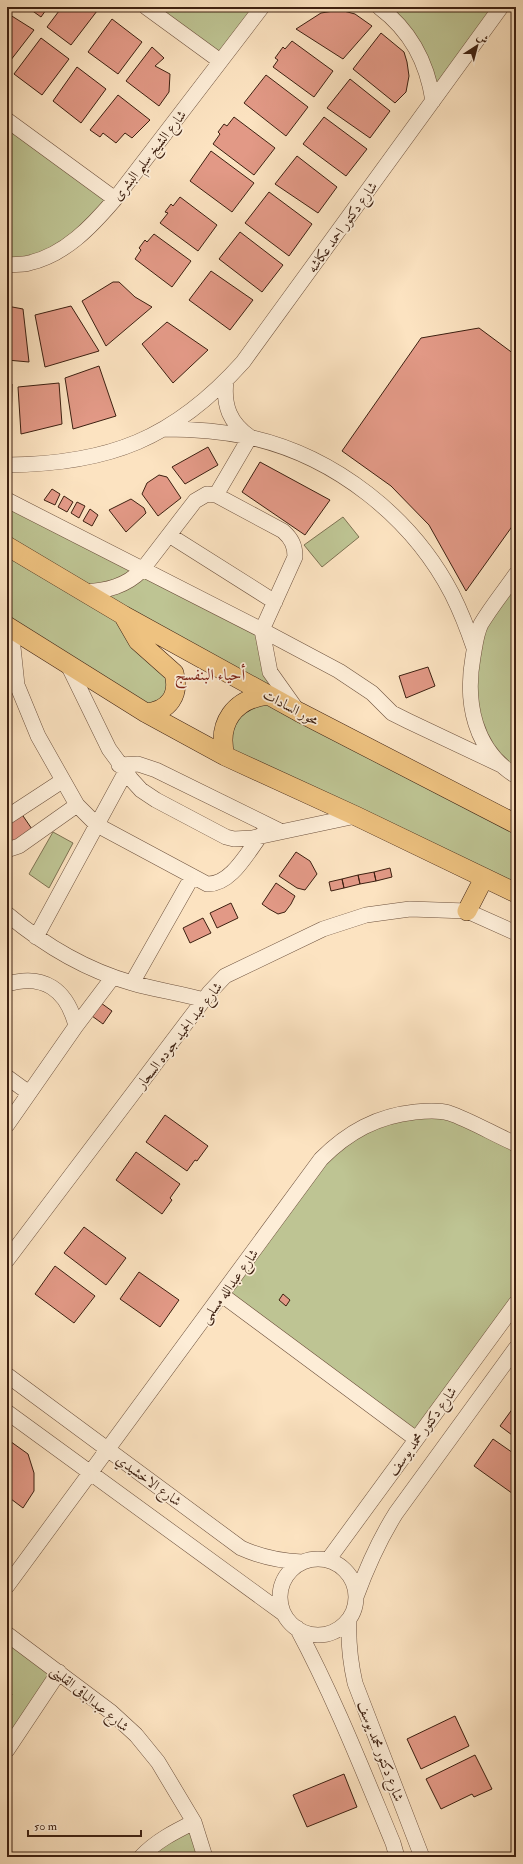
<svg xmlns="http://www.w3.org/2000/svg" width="523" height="1864" font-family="'IM FELL Double Pica',Amiri,serif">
	<rect width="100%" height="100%" fill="#fce3c1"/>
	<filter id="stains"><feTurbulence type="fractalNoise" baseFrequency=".005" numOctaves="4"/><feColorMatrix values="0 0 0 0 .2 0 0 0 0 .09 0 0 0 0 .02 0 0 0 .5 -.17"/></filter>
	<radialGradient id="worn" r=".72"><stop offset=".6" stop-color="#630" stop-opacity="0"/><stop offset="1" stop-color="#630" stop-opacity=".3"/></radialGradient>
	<path fill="#bec493" stroke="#7e7252" d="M146,7h116l-42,54z
		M379,7h122l-68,94 -8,-37z
		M7,120l108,79 -59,54 -49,12z
		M7,500l255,130 4,26 32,54 218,114v69l-291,-137 -2,-19 35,-41 -136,-82 54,66 -22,32 -147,-86z
		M343,517l16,20 -37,30 -18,-22z
		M516,574v202l-42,-53 7,-98z
		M53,832l20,11 -24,45 -20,-14z
		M425,1111l91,33v159l-100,136 -194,-144 116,-153z
		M7,1634l52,38 -52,78z
		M194,1822l7,35h-56z"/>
	<path fill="#e29986" stroke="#3d2011" d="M27,7h21l-7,10z
		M62,7h29l6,4 -26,34 -24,-18z
		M340,10l15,4 17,12 -29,33 -47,-30 25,-16z
		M7,13l27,17 -27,35z
		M112,19l30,23 -24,32 -30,-22z
		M381,33l23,19 3,10 2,14 -3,16 -11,11 -42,-34z
		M41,38l28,21 -27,36 -28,-21z
		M292,41l41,30 -19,26 -41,-30 5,-7 -3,-2 8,-11 2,2z
		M152,47l12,11 -9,8 15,8 -1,18 -10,14 -33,-25z
		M77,67l29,22 -25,34 -28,-22z
		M266,75l42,32 -22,29 -42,-33z
		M350,79l40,32 -20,27 -43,-30z
		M118,95l32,25 -18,18 -7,-5 -9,10 -13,-10 -3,4 -10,-7z
		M234,117l41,31 -21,27 -41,-31 7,-10 -2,-2 6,-8 3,2z
		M324,117l43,32 -21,27 -43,-32z
		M211,151l43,32 -22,29 -42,-31z
		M297,156l40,31 -19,26 -43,-29z
		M269,192l43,32 -23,32 -44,-33z
		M180,197l37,28 -19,26 -38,-28 8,-10 -3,-1 6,-8 2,2z
		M240,232l43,33 -21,27 -43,-33z
		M154,234l37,27 -19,26 -37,-28 6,-9 -2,-2 6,-8 2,2z
		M211,271l42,29 -23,30 -41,-30z
		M113,282h6l16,15 17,10 -46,39 -24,-45z
		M7,306l16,3 6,53 -22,-2z
		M71,306l28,45 -54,16 -10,-52z
		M167,322l41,28 -35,33 -31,-39z
		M479,328l35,26 2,-3v170l-50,70 -37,-66 -38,-39 -49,-35 79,-113z
		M99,366l17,50 -43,13 -8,-51z
		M7,383l5,1 -1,48h-4z
		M59,383l3,41 -41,10 -3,-47z
		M208,447l10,18 -33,19 -13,-17z
		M260,462l70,38 -25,35 -63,-43z
		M159,475l8,2 14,21 -23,18 -16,-22 5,-11z
		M52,489l8,5 -5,11 -11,-5z
		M64,496l9,6 -6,10 -9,-5z
		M131,499l13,9 2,5 -20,19 -17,-22z
		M77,502l8,4 -6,12 -8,-5z
		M90,509l8,6 -6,11 -9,-5z
		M428,667l7,19 -29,12 -7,-22z
		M21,813l13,19 -24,10 -3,-5v-15z
		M296,852l14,9 7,13 -12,16 -8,-2 -18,-12z
		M390,868l2,9 -16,4 -2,-9z
		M374,872l2,9 -16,3 -2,-9z
		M358,875l2,9 -16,4 -2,-9z
		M342,879l2,9 -13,3 -2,-9z
		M276,883l19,13 -4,8 -6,8 -7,2 -9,-5 -7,-5z
		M231,903l7,15 -21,10 -7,-15z
		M203,918l8,15 -21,10 -7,-15z
		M101,1003l11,8 -9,13 -11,-8z
		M165,1115l43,31 -11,15 -2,-1 -8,11 -41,-29z
		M136,1152l44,32 -10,14 2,2 -10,14 -46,-34z
		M84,1227l42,31 -20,27 -42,-32z
		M55,1266l40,30 -21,27 -39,-29z
		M139,1272l40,28 -19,27 -40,-28z
		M283,1294l7,6 -4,6 -7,-6z
		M516,1404v34l-16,-12z
		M7,1439l21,15 6,19v18l-11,17 -16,-12z
		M493,1439l23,16v41l-42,-30z
		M7,1691l5,3 -5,8z
		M455,1716l14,30 -48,23 -14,-30z
		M475,1755l17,34 -18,8 -2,-3 -31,15 -15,-30z
		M344,1774l13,33 -50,20 -14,-32z"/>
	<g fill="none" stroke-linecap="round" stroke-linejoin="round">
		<defs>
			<path id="minor" d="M146,7l74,54
				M379,7c32,24 48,55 54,94
				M7,120l108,79
				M7,265c7,-1 15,0 22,-2 36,-8 63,-37 86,-64l147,-192
				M165,429c28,0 56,2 84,8 86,19 163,80 203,157 9,18 16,36 22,54
				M7,465c102,-1 167,-26 236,-103l258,-355
				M216,495l34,-58c-20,-14 -27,-31 -24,-56
				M7,500l255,130 8,42 27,38
				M169,535l106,67
				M516,574c-11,16 -25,33 -35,50 -5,10 -6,22 -8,33 -8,45 1,93 43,119
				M84,592c23,-1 42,-6 58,-22l53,-69 12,-7 9,1 67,36c9,8 12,15 12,26l-33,73 77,41 33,22 20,20 16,8 93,44
				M11,628l6,57 21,51 39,69 20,20 110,59c24,1 40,-31 54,-49
				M68,665l41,84 22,30 10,11 15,10 70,37 8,2 18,-1 104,-22
				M119,765l19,-1 18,6 124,61
				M7,817l55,-36
				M7,850l12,-4 58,-41
				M7,914c37,31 79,56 125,69 24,7 48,10 72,17
				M36,937l89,-164
				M132,983l60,-106
				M7,984c37,-11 60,6 69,42
				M7,1077l22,16
				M7,1125l69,-99 37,-49
				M7,1260l186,-246 16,-21 16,-17 98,-47 43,-14 44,-6 57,2 49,22
				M222,1295l194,144
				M7,1375l234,173c20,9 38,13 61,14
				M7,1412l277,202
				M280 1597a38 38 0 1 1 76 0a38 38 0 1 1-76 0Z
				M328,1560l188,-257
				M7,1586l314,-427c27,-27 56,-43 94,-47 10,-1 24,-2 34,1 21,7 46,22 67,31
				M356,1597c11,-30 23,-57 40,-84l120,-165
				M349,1619c-1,22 1,42 6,64l67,174
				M297,1628c37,69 66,143 96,215l4,14
				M7,1634l104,78 25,23 22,27 36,60 11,35
				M7,1750l52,-78
				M141,1857c15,-16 33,-25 53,-35"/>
			<path id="major" d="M7,546l116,69 176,97 217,112
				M123,615l15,26 36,32c6,22 -5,38 -28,40
				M7,626l139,87 79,43 131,60 160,77
				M225,756c-8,-33 9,-57 43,-61
				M467,911l17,-33"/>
		</defs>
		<use href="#minor" stroke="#6d513d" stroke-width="16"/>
		<use href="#major" stroke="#3d2011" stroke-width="20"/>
		<use href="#minor" stroke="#fdedd7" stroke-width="15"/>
		<use href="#major" stroke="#eec280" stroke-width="19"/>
	</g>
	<g text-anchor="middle" stroke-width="3.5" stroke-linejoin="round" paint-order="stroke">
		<g font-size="14" fill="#3d2011" stroke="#fdedd7">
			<text transform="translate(149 155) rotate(-52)" y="5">شارع الشيخ سليم البشرى</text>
			<text transform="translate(342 227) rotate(-54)" y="5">شارع دكتور احمد عكاشه</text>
			<text transform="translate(291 707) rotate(28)" y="5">محور السادات</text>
			<text transform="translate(179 1035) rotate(-52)" y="5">شارع عبد الحميد جوده السحار</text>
			<text transform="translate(229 1286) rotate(-54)" y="5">شارع عبدالله مسلمى</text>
			<text transform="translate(422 1431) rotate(-54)" y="5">شارع دكتور محمد يوسف</text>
			<text transform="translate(149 1480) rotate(36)" y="5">شارع الاخشيدي</text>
			<text transform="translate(90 1698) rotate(39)" y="5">شارع عبدالباقى القلينى</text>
			<text transform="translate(381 1751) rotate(69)" y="5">شارع دكتور محمد يوسف</text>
		</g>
		<g font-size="16" fill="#7a1f14" stroke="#fdedd7">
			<text x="210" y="680">أحياء البنفسج</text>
		</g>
	</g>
	<rect width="523" height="1864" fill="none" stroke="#fce3c1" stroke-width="24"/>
	<rect x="8" y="8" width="507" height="1848" fill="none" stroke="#3d2011" stroke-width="2"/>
	<rect x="12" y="12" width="499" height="1840" fill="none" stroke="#3d2011"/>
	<g transform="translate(477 46) rotate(36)" stroke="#fdedd7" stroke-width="3" paint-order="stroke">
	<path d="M0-3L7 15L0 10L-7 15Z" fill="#3d2011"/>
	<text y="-6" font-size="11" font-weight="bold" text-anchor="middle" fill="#3d2011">ش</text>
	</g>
	<path d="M28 1830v6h113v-6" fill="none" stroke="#3d2011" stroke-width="2"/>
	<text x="34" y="1830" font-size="12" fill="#3d2011" stroke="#fdedd7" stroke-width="3" paint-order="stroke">50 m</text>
	<rect width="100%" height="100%" filter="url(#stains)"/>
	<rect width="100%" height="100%" fill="url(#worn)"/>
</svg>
